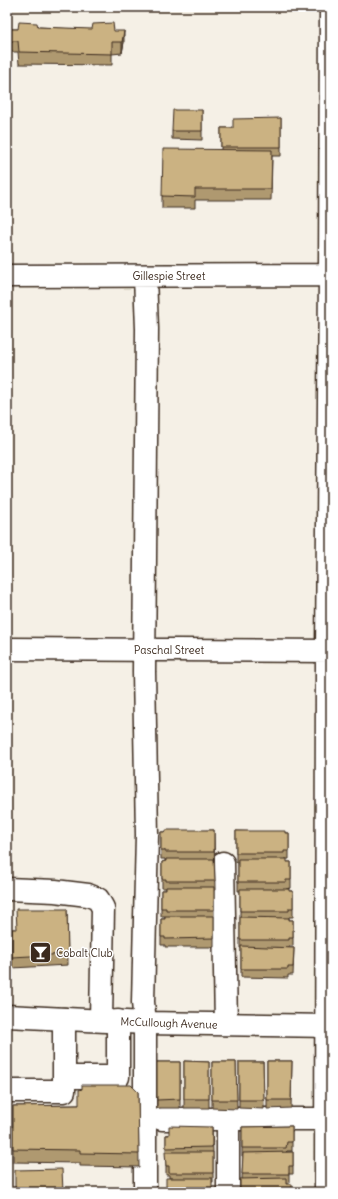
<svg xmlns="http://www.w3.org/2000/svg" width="338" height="1199" font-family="Delius,sans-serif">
	<rect width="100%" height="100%" fill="#f5f0e6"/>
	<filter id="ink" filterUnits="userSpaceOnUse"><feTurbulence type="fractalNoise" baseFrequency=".025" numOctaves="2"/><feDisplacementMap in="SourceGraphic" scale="8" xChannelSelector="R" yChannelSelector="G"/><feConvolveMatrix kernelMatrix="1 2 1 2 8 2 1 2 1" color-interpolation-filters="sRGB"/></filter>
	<g filter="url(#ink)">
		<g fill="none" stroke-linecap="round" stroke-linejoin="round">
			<defs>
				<path id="minor" d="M7,276l324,-1
					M7,649l324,2
					M223,863l3,161
					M7,889l48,2 33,4 10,4 5,9 -2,112
					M64,1077h54v-56
					M7,1091h57v-72
					M162,1119h165
					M145,1192v-169l-2,-21 4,-167 -3,-163 3,-343 -2,-53
					M228,1192v-73
					M326,1192l1,-541 3,-376 1,-268"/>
				<path id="major" d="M7,1016l138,7 186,3"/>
			</defs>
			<use href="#minor" stroke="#3b2a1e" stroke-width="25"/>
			<use href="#major" stroke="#3b2a1e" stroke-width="25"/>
			<use href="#minor" stroke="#fff" stroke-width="22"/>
			<use href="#major" stroke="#fff" stroke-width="22"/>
		</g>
		<path fill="#af9970" stroke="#3b2a1e" d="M38,27l76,4 10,11 -2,11 -10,1v11l-93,-1 -1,-12h-11v-23h11z
			M202,110v30l-30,-1v-8z
			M281,118v38h-9l-1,44h-76v8h-33v-12l59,-46v-22h12z
			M214,830l1,60h-1v57h-49v-2h-4v-26h4v-3h-4v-26h5v-2h-4v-26l4,-1h-1v-2h-4v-27z
			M236,831l53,2v26h-5l3,3h4v26l-5,1 3,2h4v26h-4v3h4v26h-4v2h5l-1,27h-5v3l-47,-1v-29h-1v-57h-2v-29h-2z
			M67,909l1,56 -56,3v-39h4z
			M184,1061l25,1v46h-25z
			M267,1061h25l-1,47 -24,1z
			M157,1062h23v46h-23z
			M212,1062h24l1,47 -25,-1z
			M239,1062h24l1,47 -25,-1z
			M138,1092l1,75 -59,-1v-3l-67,-1v-56l66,-1z
			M292,1126v25h-5l-1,1h7v22h-4v9h-3v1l6,8 -50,-13 1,-23h-1v-29z
			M212,1127l1,25v30l-44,-4v-3h-3v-40z"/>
		<path fill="#8e7d5b" stroke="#3b2a1e" d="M124,31v11l-2,11v-11z"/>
		<path fill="#cbb282" stroke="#3b2a1e" d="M19,22l18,1 1,4 54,2 1,-5 20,-1 1,8h10l-2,11h-10v12l-93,-2 -1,-11h-11v-12h11z
			M173,110h29v21h-30z
			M281,118v29h-60v-19h12v-9z
			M163,149l109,1 -1,39h-76v8l-33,-1z
			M166,830h48v22h-49v-2h-4v-18h5z
			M236,831h49v2h4v18h-5v2h-48z
			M166,859h48l1,22h-49v-2h-4v-17l4,-1z
			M238,859h49v3h4v18h-5v2h-48z
			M166,887h48v23h-48v-2h-5v-18h5z
			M240,889h49v2h4v17h-4v3h-49z
			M16,909h51l1,45 -56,3v-28h5z
			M165,916h49v22l-49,1v-2h-4v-18h4z
			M240,917l49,1v2h4v18h-4v2h-49z
			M241,946l53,2 -1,19h-5v2h-47z
			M184,1061l25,1v37h-25z
			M267,1061h25l-1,39h-24z
			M157,1062h23v37l-23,1z
			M212,1062h24l1,38h-25z
			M239,1062h24l1,38h-25z
			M82,1085h49l7,7 1,62 -59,-1v-3l-67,-1v-43l66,-1v-15l3,-1z
			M169,1126l43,1v20l-46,1v-13h3z
			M292,1126v16h-5l-1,6h-44v-21z
			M165,1152h48v21h-44v-7h-3z
			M293,1152v14h-4v8h-47l1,-21z
			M62,1169l1,23h-48v-22z
			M166,1178h46v14h-46z
			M286,1178v6h6v8h-52v-13z"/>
	</g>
	<defs>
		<symbol id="bar-square" viewBox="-11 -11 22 22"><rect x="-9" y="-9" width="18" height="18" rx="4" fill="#3b2a1e" stroke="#fff"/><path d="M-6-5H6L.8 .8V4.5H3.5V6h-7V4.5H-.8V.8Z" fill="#fff"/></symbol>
	</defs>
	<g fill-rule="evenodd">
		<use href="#bar-square" x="28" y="940" width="25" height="25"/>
	</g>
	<g text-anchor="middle" stroke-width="3" stroke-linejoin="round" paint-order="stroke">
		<g font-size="11" fill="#3b2a1e" stroke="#fff">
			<text x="169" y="280">Gillespie Street</text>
			<text x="169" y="654">Paschal Street</text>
			<text transform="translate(169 1023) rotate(2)" y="4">McCullough Avenue</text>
		</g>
		<g font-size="11" fill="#3b2a1e" stroke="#fff" text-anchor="start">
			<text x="56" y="957">Cobalt Club</text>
		</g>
	</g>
	<rect width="338" height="1199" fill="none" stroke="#fff" stroke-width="24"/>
	<rect x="12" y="12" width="314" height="1175" fill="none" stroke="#3b2a1e" stroke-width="1.5" filter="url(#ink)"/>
</svg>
